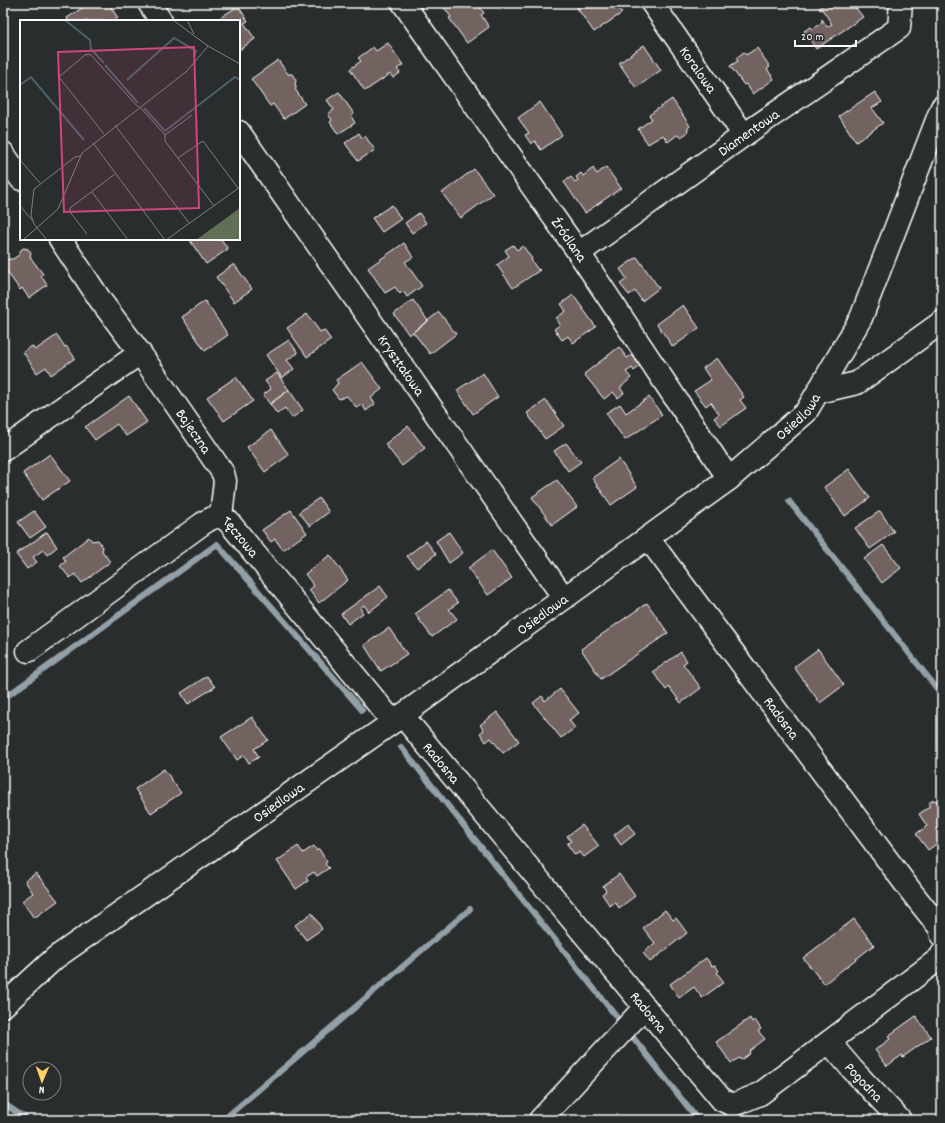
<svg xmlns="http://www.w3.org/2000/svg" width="945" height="1123" font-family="Dekko,sans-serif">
	<rect width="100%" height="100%" fill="#2a2d2e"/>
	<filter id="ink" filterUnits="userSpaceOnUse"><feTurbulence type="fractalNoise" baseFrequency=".025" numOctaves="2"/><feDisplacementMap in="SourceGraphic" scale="8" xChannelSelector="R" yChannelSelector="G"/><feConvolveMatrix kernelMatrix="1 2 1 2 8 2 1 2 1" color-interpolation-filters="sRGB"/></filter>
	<g filter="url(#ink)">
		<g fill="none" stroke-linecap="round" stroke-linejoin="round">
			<path stroke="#93a0a8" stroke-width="6" d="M789,501l153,194
				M3,699l214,-155 145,166
				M401,747l218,273
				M632,1036l66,84
				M3,1103l25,17
				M223,1120l247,-211"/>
		</g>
		<path fill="#726461" stroke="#fff" d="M94,3h14l10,15 -4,3h-46l-1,-3 21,-14 1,2z
			M441,3h36l7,10 -3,2 8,12 -22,16 -18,-25 2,-1z
			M585,3h30l7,10 -28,19 -17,-24z
			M822,3h33v4l8,10 -47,32 -12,-18 7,-4 2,2 9,-7v-3l5,8 5,-3 -10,-15 -2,1 -1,-2 4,-3z
			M238,6l10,15 -4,2 11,16 -16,11v-29h-24z
			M388,43l15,22 -6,4 3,4 -7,5 -3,-4 -25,17 -15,-22 11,-8 -3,-3 15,-11 3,4z
			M644,45l17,25 -25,18 -17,-25z
			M757,48l13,19 -3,2 7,10 -21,15 -7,-10 -2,1 -14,-19 8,-5 -2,-3 8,-6 2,3z
			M278,60l10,14h4l4,6 -1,5 2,2 -2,2 10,15 -21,15 -11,-15 -3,2 -19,-27z
			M339,92l15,22 -3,2 4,7 -17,11 -8,-12 2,-2 -4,-6 6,-4 -7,-10z
			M875,92l7,10 -10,6 11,15 -27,19 -17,-26z
			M672,99l18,27 -2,2 -1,5 -6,4 -4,-2 -9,7 -5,-7 -15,9 -10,-15 14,-10 -3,-4z
			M540,102l22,33 -21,15 -6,-9 -4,3 -6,-9 4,-2 -11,-15z
			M359,133l3,5 3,-2 10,14 -17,11 -13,-18z
			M606,167l15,21 -36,25 -21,-31 7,-5 4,5 3,-2 -2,-3 5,-4 2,3 10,-8 4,6z
			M474,169l19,25 -32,24 -19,-25z
			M392,205l9,14 -19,13 -10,-14z
			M419,213l7,10 -14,10 -7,-10z
			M189,239h32l7,10 -22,15z
			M404,243l9,14 -8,5 17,24 -15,11 -4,-6 -3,3 -5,-7 -10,6 -17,-25z
			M513,245l4,5 6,-4 9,13 -1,1 7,10 1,-1 1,1 -27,18 -16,-23 12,-9 -4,-6z
			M23,248l5,1 3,4 -1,4 13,17 -2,2 6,9 -18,13 -7,-10 -2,2 -17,-24v-4l6,-3h4l6,-4 1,-4z
			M637,257l22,31 -17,13 -7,-10 -6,4 -9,-11 7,-5 -7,-10z
			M234,264l18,25 -18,13 -18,-25z
			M573,295l23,32 -23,16 -5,-7 -6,4 -8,-11 6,-4 -4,-7 10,-7 -5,-7z
			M413,300l15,21 -19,14 -15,-21z
			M205,301l23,34 -23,16 -23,-34z
			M683,305l16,23 -26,19 -16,-23z
			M439,312l17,22 -26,20 -17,-22z
			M307,314l13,18 4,-2 7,10 -24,17 -20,-29z
			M57,335l8,12 1,-1 9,12 -24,17 -5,-8 -9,6 -14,-21 9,-6 3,4z
			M289,340l9,13 -11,7 7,9 -12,9 -16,-23z
			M619,347l8,11 6,-4 8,11 -7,6 -2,-3 -6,4 5,6 -11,10 4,5 -6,5 -5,-6 -9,7 -20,-25z
			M717,358l27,39 -4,3 6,8 -25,18 -7,-8 5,-4 -8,-12 -5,4 -12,-15 17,-11 -8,-12z
			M362,362l20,27 -11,9 4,6 -9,7 -4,-7 -5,4 -10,-12 -8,3 -7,-9 6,-7 -2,-3z
			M277,373l12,17 -19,14 -7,-9 8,-6 -6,-8z
			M483,373l15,24 -25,17 -16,-24z
			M236,377l17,24 -29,20 -17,-24z
			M289,390l14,20 -11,8 -7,-10 -8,6 -7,-10z
			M129,396l18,26 -21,14 -9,-12 -22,16 -10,-13z
			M649,397l13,18 -37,25 -19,-27 14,-9 6,9z
			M546,400l18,26 -19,13 -18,-26z
			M408,426l17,22 -23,18 -17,-22z
			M271,430l18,25 -24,17 -18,-25z
			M566,443l15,19 -13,9 -14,-20z
			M50,454l20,27 -28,19 -19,-27z
			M619,459l18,28 -26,18 -19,-27z
			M849,469l21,29 -25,18 -21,-29z
			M557,480l20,27 -25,18 -20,-28z
			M319,498l10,14 -19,14 -11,-14z
			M291,510l16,23 -24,17 -8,-11 -4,3 -9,-12z
			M34,511l12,16 -16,11 -12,-16z
			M880,511l14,21 -24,17 -15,-21z
			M47,532l10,15 -10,8 -4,-5 -10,7 4,5 -10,7 -11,-15z
			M449,532l14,21 -14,10 -13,-22z
			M89,537l3,4 6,-1 5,7 -1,4 8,11 -28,21 -7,-9 -5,4 -10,-12 6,-5 -3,-4z
			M426,541l10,13 -19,14 -10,-12z
			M883,545l18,23 -19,15 -18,-24z
			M492,550l20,28 -24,17 -20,-27z
			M330,555l18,25 -29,23 -10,-13 5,-4 -9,-12z
			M380,586l8,11 -19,15 -5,-7 -4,3 3,5 -15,11 -7,-10z
			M448,590l10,13 -9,6 8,10 -25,18 -17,-23z
			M647,603l21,30 -67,46 -20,-30z
			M389,628l18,26 -26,17 -17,-26z
			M818,649l26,36 -24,18 -26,-36z
			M681,652l6,9 -4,3 18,24 -20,15 -12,-16 -3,3 -13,-18z
			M207,676l8,11 -27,17 -7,-11z
			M560,689l19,24 -10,7 6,8 -14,10 -28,-35 9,-7 3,5z
			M497,712l22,29 -16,12 -12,-15 -5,4 -6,-9 4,-3 -4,-5z
			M252,717l16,23 -14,9 5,8 -10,6 -5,-8 -7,5 -16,-23z
			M164,769l17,24 -30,20 -16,-24z
			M942,797v43l-14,10 -12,-16 11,-8 -8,-12 10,-7v-4l4,-3 4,1z
			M628,824l7,10 -14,11 -7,-10z
			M582,825l17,21 -15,11 -4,-5 -5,3 -8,-11 4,-3 -4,-5z
			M298,846l5,7 11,-7 3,5 2,-2 8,13 -2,2 4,4 -12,8 -3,-4 -8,5 2,4 -12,8 -19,-28z
			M36,873l22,28 -24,17 -12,-17 11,-8 -8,-12z
			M619,874l16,22 -16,12 -4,-6 -5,4 -8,-12 4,-3 -3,-5z
			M665,910l8,10 3,-2 11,15 -37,29 -7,-9 12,-10 -12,-15z
			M312,913l10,16 -16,11 -11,-15z
			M854,919l20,26 -50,39 -21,-26z
			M706,958l6,8 3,-1 4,6 -2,2 7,9 -22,16 -8,-11 -15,11 -9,-14z
			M916,1016l15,21 -28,20 -1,-2 -15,11 -12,-16 15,-11 -2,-3z
			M750,1018l2,4 3,-2 6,9 -3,2 7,8 -16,12 1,2 -9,7 -2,-2 -8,5 -15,-21z"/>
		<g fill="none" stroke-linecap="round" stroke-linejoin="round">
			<defs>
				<g id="minor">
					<path d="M149,3l12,18"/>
					<path id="s1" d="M403,3l176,250 150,226"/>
					<path id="s2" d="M652,3l92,132"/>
					<path id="s3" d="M239,132l325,466"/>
					<path d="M3,153l18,26"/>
					<path id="s4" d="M60,239l41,62 39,52 83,120 2,8 -4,35"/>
					<path id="s5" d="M579,253l165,-118 155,-107 2,-25"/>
					<path d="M818,392l39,-9 85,-61"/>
					<path d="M3,450l137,-97"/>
					<path id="s6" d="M648,538l265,356 27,34 2,8"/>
					<path id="s7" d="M28,651l174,-127c11,-7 15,-10 26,-3l165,201"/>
					<path id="s8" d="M402,715l320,385 11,5 27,-11 180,-136 2,-4"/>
					<path id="s9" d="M3,1006l52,-48 338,-236 336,-243 77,-67 55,-94 81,-211"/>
					<path id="s10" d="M829,1042l23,27 48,51"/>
					<path d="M540,1120l105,-113"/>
				</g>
			</defs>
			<use href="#minor" stroke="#fff" stroke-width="25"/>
			<use href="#minor" stroke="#2a2d2e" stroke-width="22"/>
		</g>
	</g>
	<g text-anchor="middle" stroke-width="3.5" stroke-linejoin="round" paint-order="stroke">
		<g font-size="15" fill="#fff" stroke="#2a2d2e">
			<text dy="5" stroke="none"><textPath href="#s2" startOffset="81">Koralowa</textPath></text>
			<text dy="5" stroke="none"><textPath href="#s5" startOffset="208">Diamentowa</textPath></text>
			<text dy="5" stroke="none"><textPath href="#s1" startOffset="289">Źródlana</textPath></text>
			<text dy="5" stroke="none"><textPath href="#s3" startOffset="284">Kryształowa</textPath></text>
			<text dy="5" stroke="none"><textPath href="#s9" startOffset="991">Osiedlowa</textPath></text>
			<text dy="5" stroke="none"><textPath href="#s4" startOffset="234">Bajeczna</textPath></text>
			<text dy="5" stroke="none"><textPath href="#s7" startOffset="264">Tęczowa</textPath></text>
			<text dy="5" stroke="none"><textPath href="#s9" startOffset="667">Osiedlowa</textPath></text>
			<text dy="5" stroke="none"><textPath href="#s6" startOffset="224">Radosna</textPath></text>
			<text dy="5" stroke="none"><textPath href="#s8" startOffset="62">Radosna</textPath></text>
			<text dy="5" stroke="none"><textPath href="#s9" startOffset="343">Osiedlowa</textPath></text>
			<text dy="5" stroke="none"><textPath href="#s8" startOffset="386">Radosna</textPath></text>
			<text dy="5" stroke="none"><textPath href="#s10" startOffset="53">Pogodna</textPath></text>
		</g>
	</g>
	<g transform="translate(20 20)">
		<rect width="220" height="220" fill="#2a2d2e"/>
		<path d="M220,188v32h-44z" fill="#626f57"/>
		<path fill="none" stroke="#4b616e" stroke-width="2" d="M45,0l25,20 1,9 13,14M85,45l33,38M107,60l47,-42 22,13 -2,6M0,65l11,-8 53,63M124,88l21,23 70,-54 5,3"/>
		<path fill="none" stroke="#7f8182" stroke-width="1" d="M153,0l35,26 32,18M167,0l7,14M119,86l26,29 27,-20M95,105l74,98M84,114l-45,-57 26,-22 5,-1 48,53M145,115v6l49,65M73,123l72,97M158,138l25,-17 35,47M0,140l20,23M72,172l36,48M0,186l12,14M67,214l-17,-22v-4l45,-34M3,220l35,-31 24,-56 105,-82 21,-25M27,220l-13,-16 -3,-9 3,-26 41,-32 5,-1M146,220l74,-53"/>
		<path fill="#ce467c" fill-opacity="0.15" stroke="#ce467c" stroke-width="2" d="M174,27l5,161 -135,4 -6,-160z"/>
		<rect width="220" height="220" fill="none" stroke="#fff" stroke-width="2"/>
	</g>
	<rect width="945" height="1123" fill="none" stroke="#2a2d2e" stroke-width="16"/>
	<rect x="8" y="8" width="929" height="1107" fill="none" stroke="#fff" stroke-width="1.5" filter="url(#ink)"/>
	<g transform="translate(42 1081) rotate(182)"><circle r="19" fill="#2a2d2e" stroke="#7f8182"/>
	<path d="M0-3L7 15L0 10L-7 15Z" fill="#ffd166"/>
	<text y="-6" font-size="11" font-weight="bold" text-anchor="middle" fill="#ffffff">N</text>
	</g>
	<path d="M795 40v6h61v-6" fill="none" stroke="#ffffff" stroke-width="2"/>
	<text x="801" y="40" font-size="12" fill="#ffffff" stroke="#2a2d2e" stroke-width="3" paint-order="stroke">20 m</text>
</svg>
